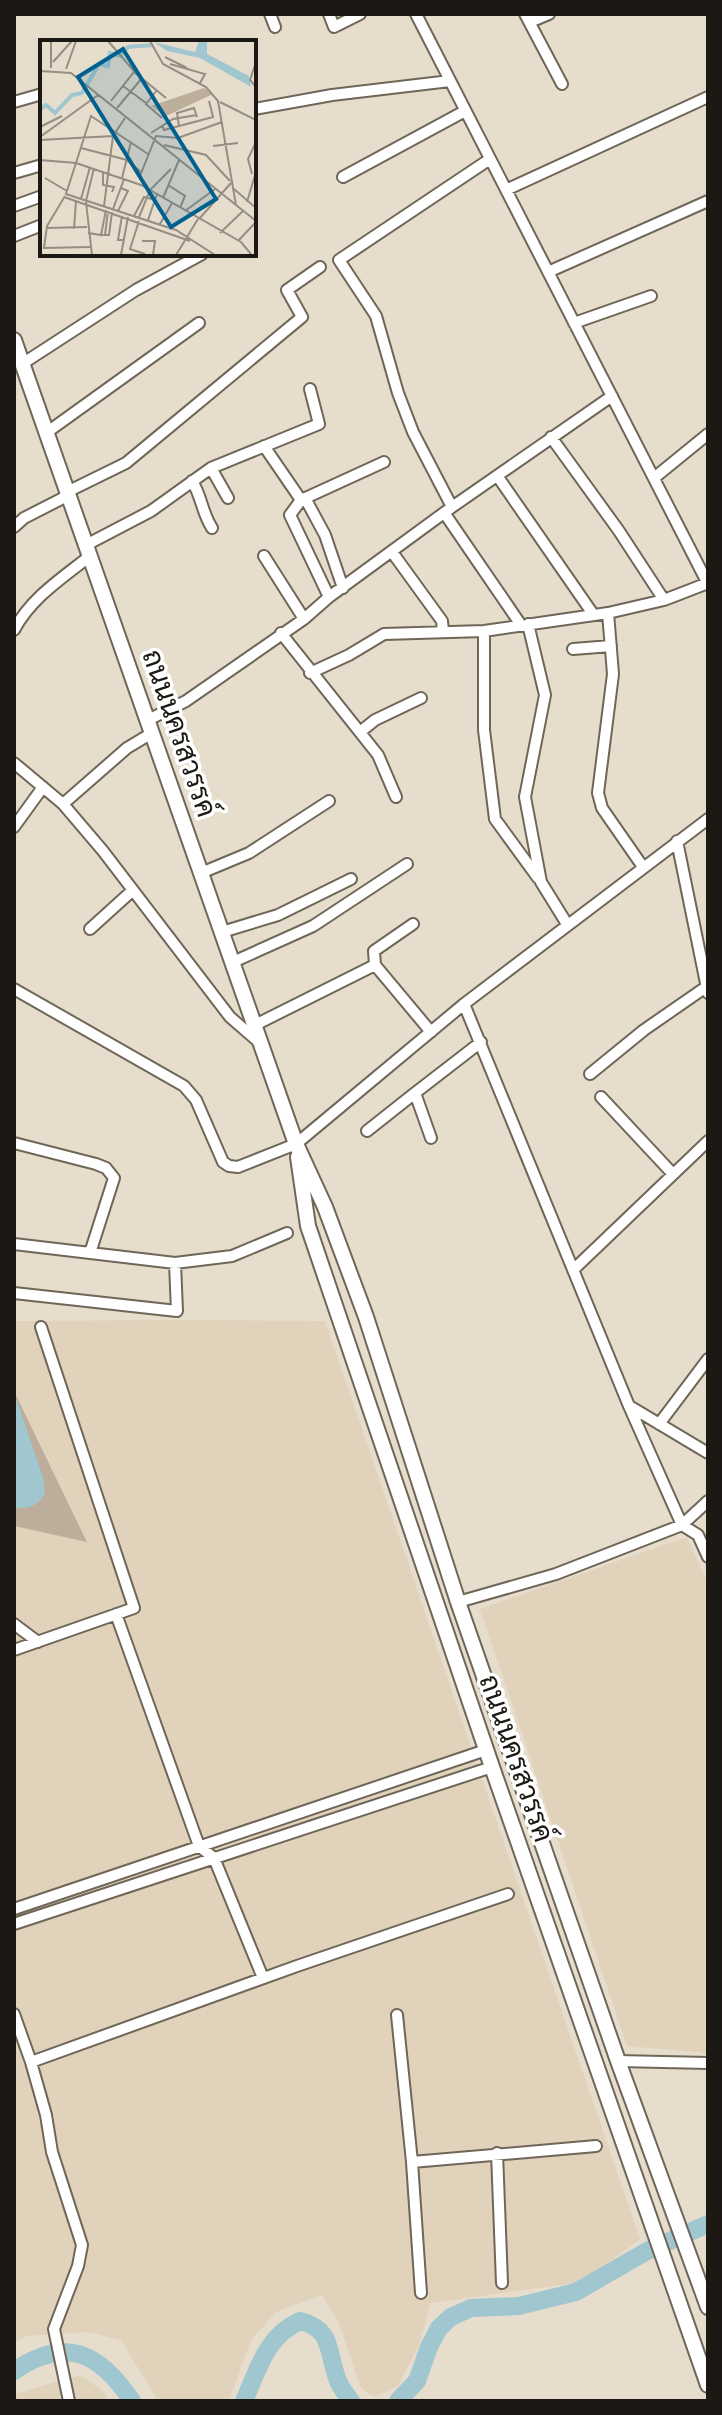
<svg xmlns="http://www.w3.org/2000/svg" width="722" height="2415" font-family="Jost,Sarabun,sans-serif">
	<rect width="100%" height="100%" fill="#e7ddcd"/>
	<path fill="#e1d2bc" d="M192,1320l133,1 315,918 -58,43 -151,21 -12,42 -21,41 -24,11 -13,-9 -23,-67 -16,-26 -46,17 -25,28 -22,61h-71l-37,-61 -33,-8 -62,4 -12,7v-817l73,15 -73,-150v-70z
		M687,1537l21,46v470l-81,-7 -147,-437z
		M80,2375l23,16 6,10h-95v-7z"/>
	<path fill="#bcae9a" d="M14,1391l73,151 -73,-16z"/>
	<path fill="#a0c7d0" d="M14,1392l29,86 2,16c-9,12 -16,16 -31,13z"/>
	<g fill="none" stroke-linecap="round" stroke-linejoin="round">
		<path stroke="#a0c7d0" stroke-width="18" d="M14,2371c52,-35 85,-19 118,30
			M244,2401c14,-31 22,-65 56,-80 33,8 27,30 37,57 2,8 9,16 14,23
			M398,2401l19,-20 12,-34 10,-19 12,-11 20,-9 48,-2 57,-14 71,-41 61,-27"/>
		<defs>
			<path id="minor" d="M270,14l5,13
				M329,14l5,13 26,-13
				M416,14l292,570
				M525,14l37,70
				M530,22l19,-8
				M14,102l28,-8
				M254,109l78,-14 118,-14
				M14,173l28,-8
				M343,177l122,-66
				M506,190l202,-93
				M14,206l28,-10
				M14,236l28,-11
				M548,272l160,-71
				M574,323l77,-27
				M22,364l114,-74 66,-36
				M46,433l153,-110
				M551,437l68,94 45,69
				M264,446l37,54 -11,15 39,82
				M211,468l17,30
				M498,477l95,137
				M654,478l54,-44
				M192,481c10,16 10,32 20,47
				M67,492l59,-29 176,-146 -15,-27 33,-23
				M305,498l20,37 18,53
				M301,500l83,-38
				M452,507l-39,-75 -15,-39 -22,-77 -37,-56 151,-101
				M445,514l76,111
				M14,527l10,-9 45,-23
				M86,545l65,-34 60,-43 108,-44 -9,-35
				M392,552l50,69 1,11
				M264,556l40,63
				M608,613l5,61 -15,119 4,15 41,59
				M528,624l17,71 -20,102 16,85 26,42
				M14,630c17,-32 48,-52 76,-74
				M484,631v99l11,89 43,59
				M281,633l97,122 18,42
				M573,649l38,-3
				M310,673l39,-18 35,-21 100,-3 124,-18 56,-13 44,-17
				M148,720l38,-19 118,-82 25,-22 123,-90 160,-111
				M360,732l15,-12 46,-22
				M14,763l49,41 40,47 127,166 30,26
				M63,804l64,-56 25,-15
				M14,827l29,-40
				M677,841l31,152
				M201,873l48,-20 80,-52
				M90,929l43,-39
				M222,932l56,-17 73,-36
				M233,962l80,-36 94,-62
				M375,965l56,67
				M14,989l170,97 12,14 27,62 6,4 9,1 58,-23 168,-140 244,-185
				M464,1004l165,402 53,119 16,10 10,22
				M255,1025l120,-60 -1,-14 39,-27
				M590,1074l54,-44 62,-43
				M601,1097l71,76
				M367,1131l48,-38
				M431,1138l-16,-45 66,-51
				M14,1143l82,21 10,4 8,10 -24,75
				M14,1244l161,19 57,-7 55,-23
				M573,1270l135,-129
				M14,1293l163,18 -2,-48
				M631,1407l77,46
				M659,1424l49,-65
				M458,1602l98,-28 126,-49 26,-24
				M116,1614l83,232 15,12 49,120
				M14,1624l24,18
				M14,1650l120,-42 -93,-281
				M14,1909l472,-159
				M14,1924l478,-157
				M14,2014l17,48 266,-96 211,-72
				M397,2015l15,147
				M618,2061l90,2
				M31,2062l15,53 6,37 30,93 -4,21 -24,63 15,72
				M497,2153l5,130
				M421,2293l-9,-131 184,-16"/>
			<path id="major" d="M14,340l282,804 29,63 41,110 92,285 160,459 90,246
				M298,1157l10,69 184,541 216,618"/>
		</defs>
		<use href="#minor" stroke="#6f6658" stroke-width="14"/>
		<use href="#major" stroke="#6f6658" stroke-width="18"/>
		<use href="#minor" stroke="#fff" stroke-width="10"/>
		<use href="#major" stroke="#fff" stroke-width="14"/>
	</g>
	<g text-anchor="middle" stroke-width="7" stroke-linejoin="round" paint-order="stroke">
		<g font-size="28" fill="#1c1813" stroke="#fff">
			<text transform="translate(180 733) rotate(71)" y="10">ถนนนครสวรรค์</text>
			<text transform="translate(517 1758) rotate(71)" y="10">ถนนนครสวรรค์</text>
		</g>
	</g>
	<g transform="translate(40 40)">
		<rect width="216" height="216" fill="#e7ddcd"/>
		<path d="M164,48l9,6 -47,22 -15,-10z" fill="#bcae9a"/>
		<path d="M159,1h8v13l42,22 2,11 -51,-29 -33,-7 -13,-9 41,10z" fill="#a0c7d0"/>
		<path fill="none" stroke="#a0c7d0" stroke-width="4" d="M0,69l6,-4 9,8 17,-18 10,-2 17,-29 9,2 2,-13 10,3 8,-9 25,-2"/>
		<path fill="none" stroke="#968e83" stroke-width="2" d="M68,1l26,30M110,1l13,23 43,23 12,14 18,104M125,17l22,11M13,22l19,-21M216,22l-6,18 6,7M130,24l35,10 -5,9M11,28v-27M26,29l10,-28M0,31l31,2 185,148M83,46l23,17M117,50l-11,14 16,14M71,61l23,-29 32,26M180,62l36,18M77,68l25,-30M122,85l2,5 49,-13 -4,-16M139,86l-2,-13 17,-5 3,9M0,87l22,-11M111,93l22,-14 24,-4M0,97l58,-42M0,100l73,-4M124,105l42,10 24,26M173,106l25,-3M41,108l46,12 14,12M108,114l-57,-38 -25,78 110,36 39,25M0,120l36,3 65,22 100,57 10,12M63,132v13l11,2 -2,5M212,134l-4,-15 8,-17M100,136l16,-40 22,2 44,-16M5,138l22,13M82,138l9,-36M128,145l17,11 -5,12M194,149l22,19M25,156l-18,30 -3,22 46,-1M24,157l126,44M123,158l16,-38M41,159l9,-32M46,161l8,-33M46,162l6,53M207,162l8,-27M64,166l9,-70 12,-18M73,169l11,-30M78,171l10,-20 -7,-3M145,171l30,-22M82,176l-4,24h5M94,176l10,-19 8,2M99,177l11,-27 21,-21M159,179l32,-36M108,180l9,-26M99,181l-9,28 15,5M120,184l12,-21M6,188l41,-1M34,189l2,-28M48,193l13,2 5,-25M180,193l23,-22M61,195h8l3,-23M65,195l3,-24M102,201h13l-2,14M198,201l18,-19M81,215l7,-38M136,215l22,-36"/>
		<path fill="#006090" fill-opacity="0.15" stroke="#006090" stroke-width="4" d="M83,9l93,150 -45,28 -93,-150z"/>
		<rect width="216" height="216" fill="none" stroke="#1c1813" stroke-width="4"/>
	</g>
	<rect width="722" height="2415" fill="none" stroke="#1c1813" stroke-width="32"/>
</svg>
